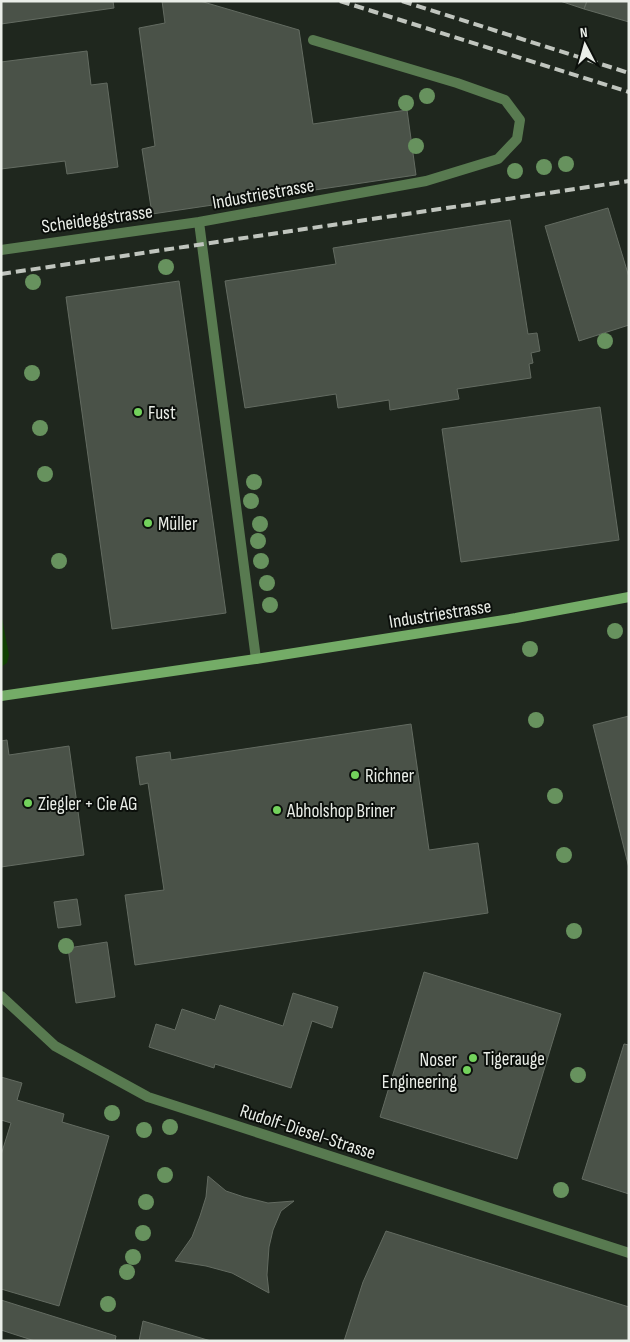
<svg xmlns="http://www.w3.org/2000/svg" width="630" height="1342" font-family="'Sofia Sans Condensed',sans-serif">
	<rect width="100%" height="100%" fill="#1f271e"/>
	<path fill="#0f4001" d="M1,613l8,42 -2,8 -6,4z"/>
	<path fill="#4a5248" stroke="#636b61" d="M1,1h112l1,7 -113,16z
		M162,1h38l99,29 14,94 94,-14 9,65 -264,39 -10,-65 13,-3 -16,-118 26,-5z
		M560,1h27l-3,8z
		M587,1h42v21l-45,-13z
		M87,51l4,34 16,-2 11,84 -51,7 -2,-13 -64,8v-107z
		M608,208l21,69v48l-50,16 -34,-115z
		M510,220l18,114 9,-1 3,18 -9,2 2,10 -4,1 2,14 -74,11 2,10 -69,11 -1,-10 -51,8 -2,-14 -91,14 -20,-127 111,-17 -3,-16z
		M179,281l47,332 -114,16 -46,-332z
		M600,407l19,133 -158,22 -19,-133z
		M629,716v152l-36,-143z
		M411,724l18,126 49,-7 10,70 -353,52 -10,-70 39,-5 -16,-107 -8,2 -4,-28 34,-5 1,8z
		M7,740l2,15 60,-9 15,109 -83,12v-126z
		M77,899l4,26 -23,3 -4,-26z
		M107,942l8,55 -39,6 -8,-55z
		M424,972l137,42 -44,145 -137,-42z
		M293,993l45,14 -6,21 -20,-7 -21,67 -76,-24 -1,4 -65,-21 7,-23 19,6 7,-21 33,11 5,-15 63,21z
		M624,1044l5,1v149l-47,-15z
		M1,1077l21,6 -5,17 47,14 -2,8 47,14 -50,170 -58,-17v-134l10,-32 -10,-3z
		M208,1176l18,15 18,6 24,6 26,-2 -13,10 -8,19 -4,17 -2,28 2,18 -37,-20 -26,-7 -31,-5 17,-24 8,-21 6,-19z
		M386,1231l243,76v34h-285l19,-59z
		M1,1300l115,36 -1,5h-80l-34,-11z
		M143,1321l68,20h-72z"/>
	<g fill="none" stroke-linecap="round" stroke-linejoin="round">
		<path stroke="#587a50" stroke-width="10" d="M1,250l198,-28
			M256,659l-57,-437 227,-41 72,-22 19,-20 3,-19 -15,-20 -48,-17 -144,-43"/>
		<path stroke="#587a50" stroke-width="10" d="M1,996l54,50 93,51 481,156"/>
		<path stroke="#74ac67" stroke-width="10" d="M1,696l255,-37 260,-41 113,-21"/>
		<path stroke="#c0c5be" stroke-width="4" stroke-dasharray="10 5" stroke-linecap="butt" d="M340,1l289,91
			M402,1l227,72
			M1,274l628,-93"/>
	</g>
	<g fill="#67925e">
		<circle cx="427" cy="96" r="8"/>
		<circle cx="406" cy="103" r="8"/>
		<circle cx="416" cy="146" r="8"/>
		<circle cx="566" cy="164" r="8"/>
		<circle cx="544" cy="167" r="8"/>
		<circle cx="515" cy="171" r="8"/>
		<circle cx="166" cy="267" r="8"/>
		<circle cx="33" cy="282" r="8"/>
		<circle cx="605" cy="341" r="8"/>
		<circle cx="32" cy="373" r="8"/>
		<circle cx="40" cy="428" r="8"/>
		<circle cx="45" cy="474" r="8"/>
		<circle cx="254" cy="482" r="8"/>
		<circle cx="251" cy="501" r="8"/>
		<circle cx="260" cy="524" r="8"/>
		<circle cx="258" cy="541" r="8"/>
		<circle cx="59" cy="561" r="8"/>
		<circle cx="261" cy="561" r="8"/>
		<circle cx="267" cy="583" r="8"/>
		<circle cx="270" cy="605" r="8"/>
		<circle cx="615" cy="631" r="8"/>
		<circle cx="530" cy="649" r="8"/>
		<circle cx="536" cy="720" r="8"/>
		<circle cx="555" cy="796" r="8"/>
		<circle cx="564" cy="855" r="8"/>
		<circle cx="574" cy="931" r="8"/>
		<circle cx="66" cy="946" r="8"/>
		<circle cx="578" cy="1075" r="8"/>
		<circle cx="112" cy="1113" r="8"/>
		<circle cx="170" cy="1127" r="8"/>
		<circle cx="144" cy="1130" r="8"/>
		<circle cx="165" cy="1175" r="8"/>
		<circle cx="561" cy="1190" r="8"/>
		<circle cx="146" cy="1202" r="8"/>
		<circle cx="143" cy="1233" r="8"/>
		<circle cx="133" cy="1257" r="8"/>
		<circle cx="127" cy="1272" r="8"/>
		<circle cx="108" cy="1304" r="8"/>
	</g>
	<g fill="#73d25c" stroke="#0b0f0b" stroke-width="2">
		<circle cx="138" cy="412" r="5"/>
		<circle cx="148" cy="523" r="5"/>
		<circle cx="355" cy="775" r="5"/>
		<circle cx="28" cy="803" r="5"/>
		<circle cx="277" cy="810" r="5"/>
		<circle cx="473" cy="1058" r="5"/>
		<circle cx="467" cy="1070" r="5"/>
	</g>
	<g text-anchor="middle" stroke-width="4" stroke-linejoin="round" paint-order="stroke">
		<g font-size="19" fill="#eaeee8" stroke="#0b0f0b">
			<text transform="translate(263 193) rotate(-10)" y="7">Industriestrasse</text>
			<text transform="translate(97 218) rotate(-8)" y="7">Scheideggstrasse</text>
			<text transform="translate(440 613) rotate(-9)" y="7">Industriestrasse</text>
			<text transform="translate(308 1131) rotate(18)" y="7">Rudolf-Diesel-Strasse</text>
		</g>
		<g font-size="19" fill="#eaeee8" stroke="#0b0f0b" text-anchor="start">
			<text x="148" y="419">Fust</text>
			<text x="158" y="530">Müller</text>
			<text x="365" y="782">Richner</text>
			<text x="38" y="810">Ziegler + Cie AG</text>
			<text x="287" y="817">Abholshop Briner</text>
			<text x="483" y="1065">Tigerauge</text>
			<text x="457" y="1066" text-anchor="end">Noser<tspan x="457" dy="22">Engineering</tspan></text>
		</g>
	</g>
	<rect width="630" height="1342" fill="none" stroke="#eaeee8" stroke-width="5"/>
	<g transform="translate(585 45) rotate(354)" stroke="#0b0f0b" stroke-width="4" paint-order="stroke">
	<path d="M0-4L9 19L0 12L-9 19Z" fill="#eaeee8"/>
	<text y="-8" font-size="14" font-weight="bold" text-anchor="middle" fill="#eaeee8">N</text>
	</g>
</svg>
